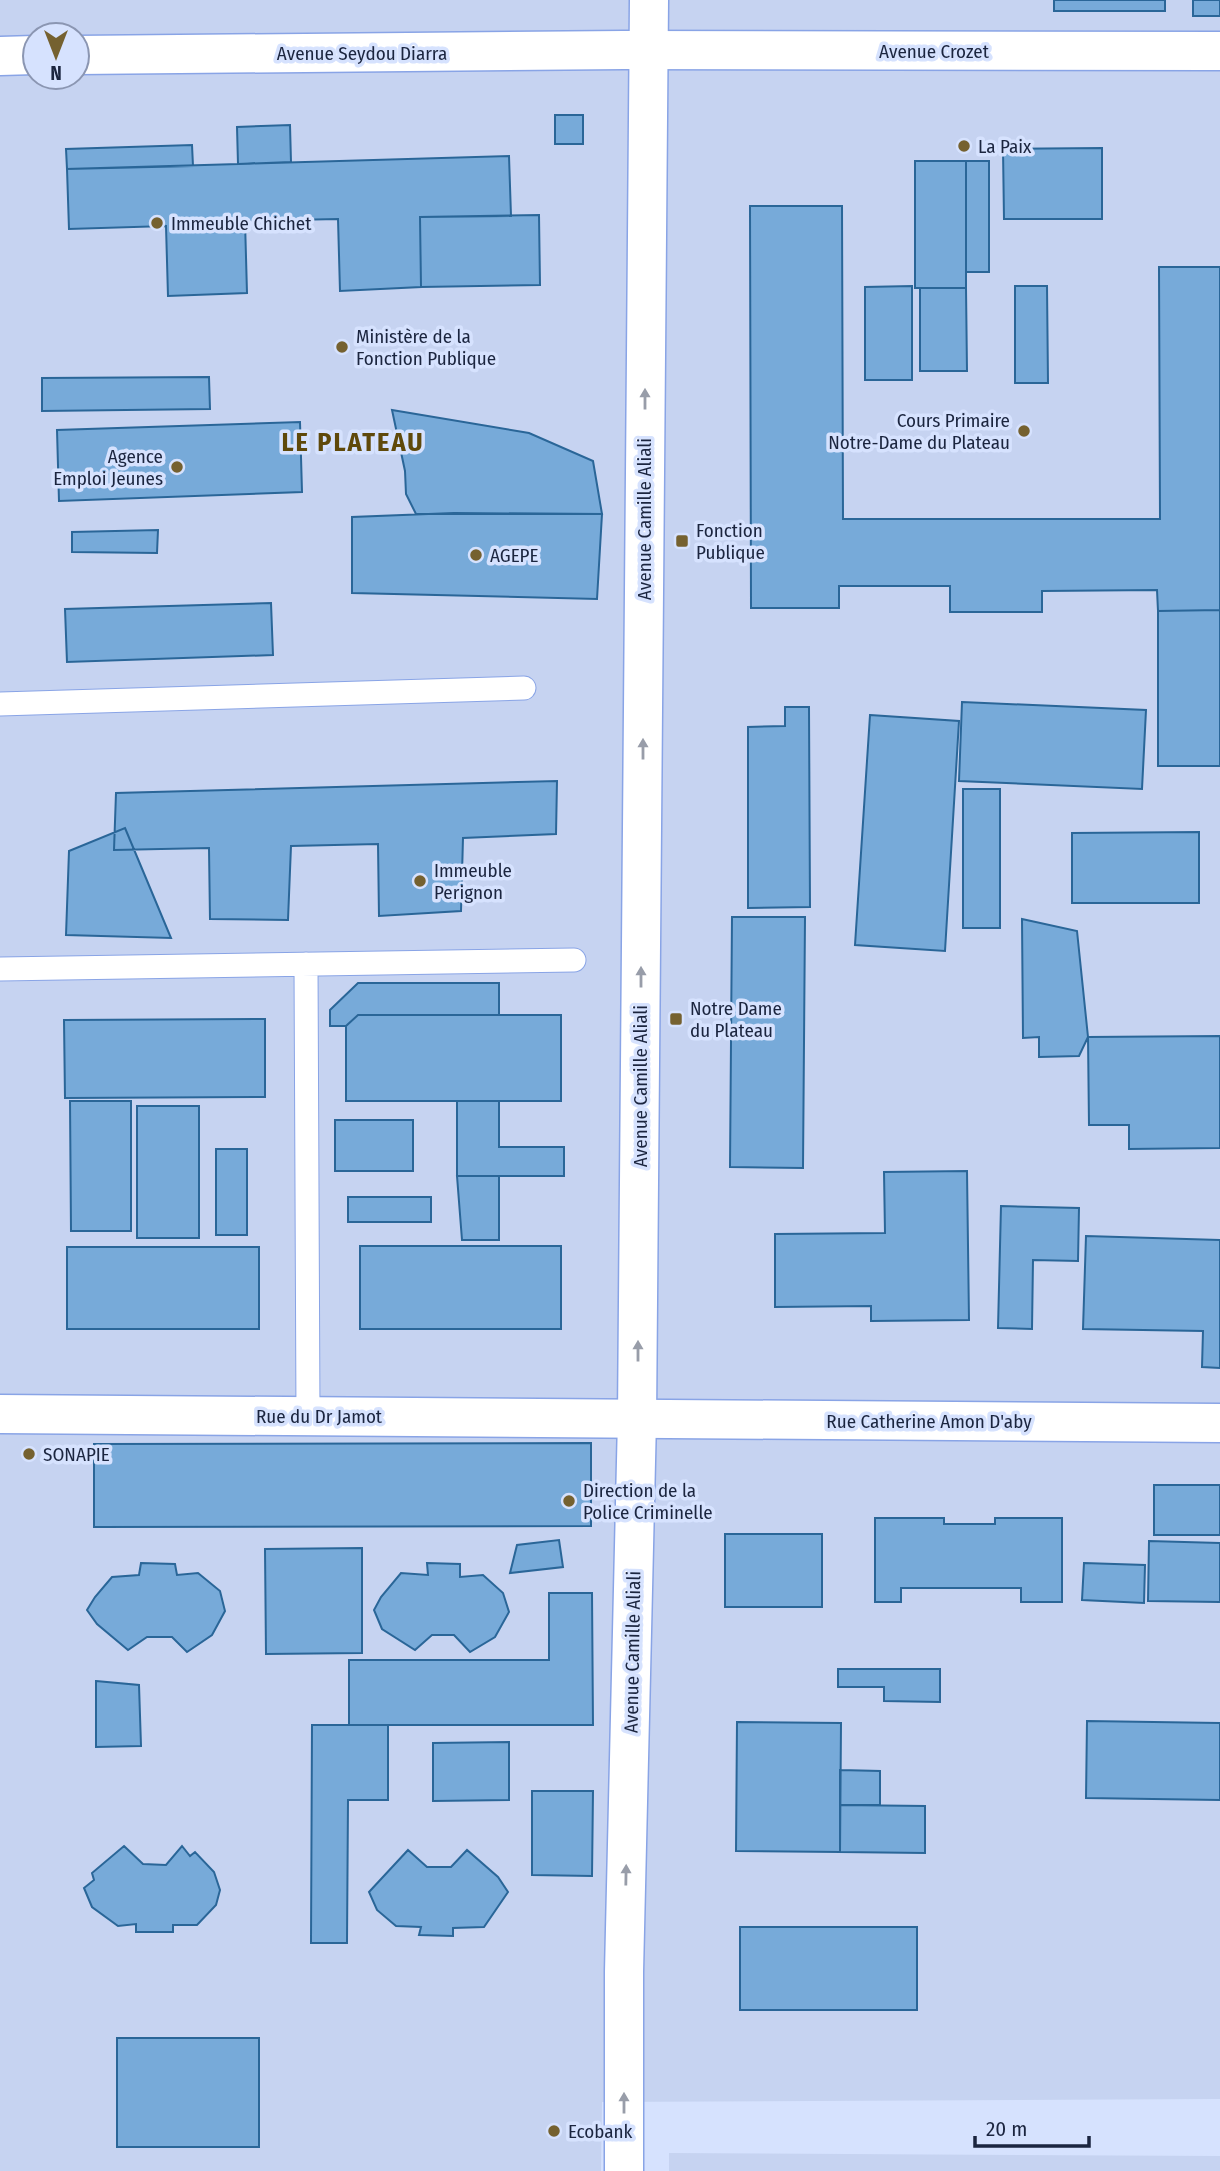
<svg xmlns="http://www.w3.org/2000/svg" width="1220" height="2171" font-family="'Fira Sans Condensed',sans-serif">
	<rect width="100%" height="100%" fill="#d6e2fe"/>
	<path fill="#c6d3f1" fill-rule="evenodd" d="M0,0h1220v2099l-618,3 -1,69h-601zM35,35h42v42h-42z
		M669,2153l551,3v15h-551z"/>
	<path fill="#77aad9" stroke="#2a6698" stroke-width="2" d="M1054,0h111v11h-111z
		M1193,0h27v16h-27z
		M555,115h28v29h-28z
		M290,125l1,37 -53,2 -1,-37z
		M192,145l1,21 -126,3 -1,-20z
		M1102,148v71h-98l-1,-70z
		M509,156l2,60 -91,1 1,70 -81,4 -2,-72 -93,2 2,72 -79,3 -2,-70 -97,3 -2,-60z
		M915,161h51v127h-51z
		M966,161h23v111h-23z
		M750,206h92l1,313h317l-1,-252h61v343l-62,1 -1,-21 -115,1v21h-92v-26h-111v22h-88z
		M539,215l1,70 -119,2 -1,-70z
		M912,286v94h-47v-93z
		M1015,286h32l1,97h-33z
		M920,288h46l1,83h-47z
		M209,377l1,32 -168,2v-33z
		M392,410l137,23 64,28 9,53h-186l-10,-20 -1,-23z
		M300,422l2,70 -243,9 -2,-71z
		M454,513l148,1 -5,85 -245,-6v-76z
		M158,530l-1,23 -85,-1v-20z
		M271,603l2,52 -206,7 -2,-53z
		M1220,610v156h-62v-155z
		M962,702l184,8 -4,79 -183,-8z
		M785,707h24l1,200 -62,1v-181l37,-1z
		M870,715l89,6 -14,230 -90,-6z
		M557,781l-1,53 -93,4 -2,73 -82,5 -1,-72 -87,2 -3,74 -78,-1 -1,-71 -95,2 2,-57z
		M963,789h37v139h-37z
		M125,828l46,110 -105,-3 3,-84z
		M1199,832v71h-127v-70z
		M732,917h73l-2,251 -73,-1z
		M1022,919l55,12 11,106 -9,19 -40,1v-20l-16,1z
		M358,983h141v32h-141l-12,11h-16v-16z
		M358,1015h203v86h-215v-75z
		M265,1019v78l-200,1 -1,-78z
		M1220,1036v112l-91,1v-24h-40l-1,-88z
		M70,1101h61v130h-60z
		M457,1101h42v46h65v29h-107z
		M137,1106h62v132h-62z
		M335,1120h78v51h-78z
		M216,1149h31v86h-31z
		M967,1171l2,149 -98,1v-15l-96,1v-73l110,-1 -1,-61z
		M457,1176h42v64h-37z
		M348,1197h83v25h-83z
		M1001,1206l78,2 -1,53 -45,-1 -1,69 -34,-1z
		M1086,1236l134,4v128l-18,-1 1,-36 -120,-2z
		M360,1246h201v83h-201z
		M67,1247h192v82h-192z
		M591,1443v83l-497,1v-83z
		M1154,1485h66v50h-66z
		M875,1518h69v6h51v-6h67v84h-41v-14h-120v14h-26z
		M725,1534h97v73h-97z
		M559,1540l4,27 -53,6 7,-28z
		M1149,1541l71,2v59l-72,-1z
		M362,1548v105l-96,1 -1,-105z
		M141,1563l34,1 2,11 21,-2 22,18 5,20 -13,24 -25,17 -15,-15h-25l-19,13 -31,-26 -10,-14 8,-13 17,-20 27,-2z
		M427,1563l33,1v13l23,-2 20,18 6,19 -14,25 -25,15 -16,-17h-22l-17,15 -33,-21 -8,-19 7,-13 20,-24 27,2z
		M1084,1563l61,2 -1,38 -62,-3z
		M549,1593h43l1,132h-244v-65h200z
		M838,1669h102v33l-56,-1v-14h-46z
		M96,1681l43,4 2,61 -45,1z
		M1087,1721l133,2v77l-134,-2z
		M737,1722l104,1 -1,129 -104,-1z
		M312,1725h76v75h-40l-1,143h-36z
		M509,1742v58l-76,1v-58z
		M840,1770l40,1v34h-40z
		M532,1791h61l-1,85 -60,-1z
		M840,1805l85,1v47l-85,-1z
		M124,1846l19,18 23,1 16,-19 8,10 5,-4 19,20 6,18 -4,15 -19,20h-24v7h-37v-8l-18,2 -26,-19 -8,-19 10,-8 -2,-7z
		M408,1850l19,17h24l16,-17 31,27 10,15 -24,35 -31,1v8l-34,-1 2,-8 -25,-1 -19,-16 -8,-18z
		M740,1927h177v83h-177z
		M117,2038h142v109h-142z"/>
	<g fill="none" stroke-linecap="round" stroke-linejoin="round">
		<defs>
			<path id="service" d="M0,704l524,-16
				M306,964l2,452
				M0,969l574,-9"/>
			<path id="minor" d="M77,55l547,-5 596,1
				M0,56l35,-1
				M0,1414l1220,9"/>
			<path id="secondary" d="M624,2171v-199l13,-553 12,-1419"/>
		</defs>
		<use href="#service" stroke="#89a4e6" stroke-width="25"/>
		<use href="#minor" stroke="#89a4e6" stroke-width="41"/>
		<use href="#secondary" stroke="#89a4e6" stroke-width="41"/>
		<use href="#service" stroke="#fff" stroke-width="23"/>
		<use href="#minor" stroke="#fff" stroke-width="38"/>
		<use href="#secondary" stroke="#fff" stroke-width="38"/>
	</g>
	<defs><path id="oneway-solid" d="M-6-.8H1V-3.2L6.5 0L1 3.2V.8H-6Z" transform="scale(1.75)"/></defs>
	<g fill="#989da9">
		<use href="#oneway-solid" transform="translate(645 399) rotate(-90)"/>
		<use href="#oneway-solid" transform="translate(643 749) rotate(-90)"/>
		<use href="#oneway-solid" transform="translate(641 977) rotate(-90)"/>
		<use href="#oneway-solid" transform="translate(638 1351) rotate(-90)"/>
		<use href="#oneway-solid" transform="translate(626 1875) rotate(-89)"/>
		<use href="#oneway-solid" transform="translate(624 2103) rotate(-90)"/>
	</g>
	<g fill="#756130" stroke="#d6e2fe" stroke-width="2.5">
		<circle cx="964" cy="146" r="7"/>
		<circle cx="157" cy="223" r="7"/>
		<circle cx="342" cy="347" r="7"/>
		<circle cx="1024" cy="431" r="7"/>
		<circle cx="177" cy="467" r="7"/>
		<rect x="675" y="534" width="14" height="14" rx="3.5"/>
		<circle cx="476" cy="555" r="7"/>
		<circle cx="420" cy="881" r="7"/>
		<rect x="669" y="1012" width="14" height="14" rx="3.5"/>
		<circle cx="29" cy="1454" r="7"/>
		<circle cx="569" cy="1501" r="7"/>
		<circle cx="554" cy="2131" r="7"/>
	</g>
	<g text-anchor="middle" stroke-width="7" stroke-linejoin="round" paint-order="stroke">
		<g font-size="19" fill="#1b253f" stroke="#d6e2fe">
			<text x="934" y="58">Avenue Crozet</text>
			<text x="362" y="60">Avenue Seydou Diarra</text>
			<text transform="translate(644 519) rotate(-90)" y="7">Avenue Camille Aliali</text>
			<text transform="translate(640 1086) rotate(-90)" y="7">Avenue Camille Aliali</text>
			<text x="319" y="1423">Rue du Dr Jamot</text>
			<text x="929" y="1428">Rue Catherine Amon D'aby</text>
			<text transform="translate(632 1652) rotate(-89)" y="7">Avenue Camille Aliali</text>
		</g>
		<g font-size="19" fill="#1b253f" stroke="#d6e2fe" text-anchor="start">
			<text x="978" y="153">La Paix</text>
			<text x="171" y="230">Immeuble Chichet</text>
			<text x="356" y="343">Ministère de la<tspan x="356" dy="22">Fonction Publique</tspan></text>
			<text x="1010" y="427" text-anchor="end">Cours Primaire<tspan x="1010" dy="22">Notre-Dame du Plateau</tspan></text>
			<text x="163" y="463" text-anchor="end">Agence<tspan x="163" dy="22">Emploi Jeunes</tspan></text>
			<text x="696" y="537">Fonction<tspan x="696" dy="22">Publique</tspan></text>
			<text x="490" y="562">AGEPE</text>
			<text x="434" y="877">Immeuble<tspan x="434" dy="22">Perignon</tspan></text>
			<text x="690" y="1015">Notre Dame<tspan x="690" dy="22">du Plateau</tspan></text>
			<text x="43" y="1461">SONAPIE</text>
			<text x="583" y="1497">Direction de la<tspan x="583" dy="22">Police Criminelle</tspan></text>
			<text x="568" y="2138">Ecobank</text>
		</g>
		<g font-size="26" font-weight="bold" letter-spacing="2" fill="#5f490b" stroke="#d6e2fe">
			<text x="353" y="451">LE PLATEAU</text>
		</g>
	</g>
	<g transform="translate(56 56) rotate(180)"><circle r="33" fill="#d6e2fe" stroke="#8b96b2" stroke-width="2"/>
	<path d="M0-5L12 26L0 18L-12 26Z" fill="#756130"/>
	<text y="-10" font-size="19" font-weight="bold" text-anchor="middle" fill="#1b253f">N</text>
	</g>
	<path d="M975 2136v10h114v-10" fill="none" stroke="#1b253f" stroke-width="3.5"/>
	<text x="986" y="2136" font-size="21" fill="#1b253f" stroke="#d6e2fe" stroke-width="5" paint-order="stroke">20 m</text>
</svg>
